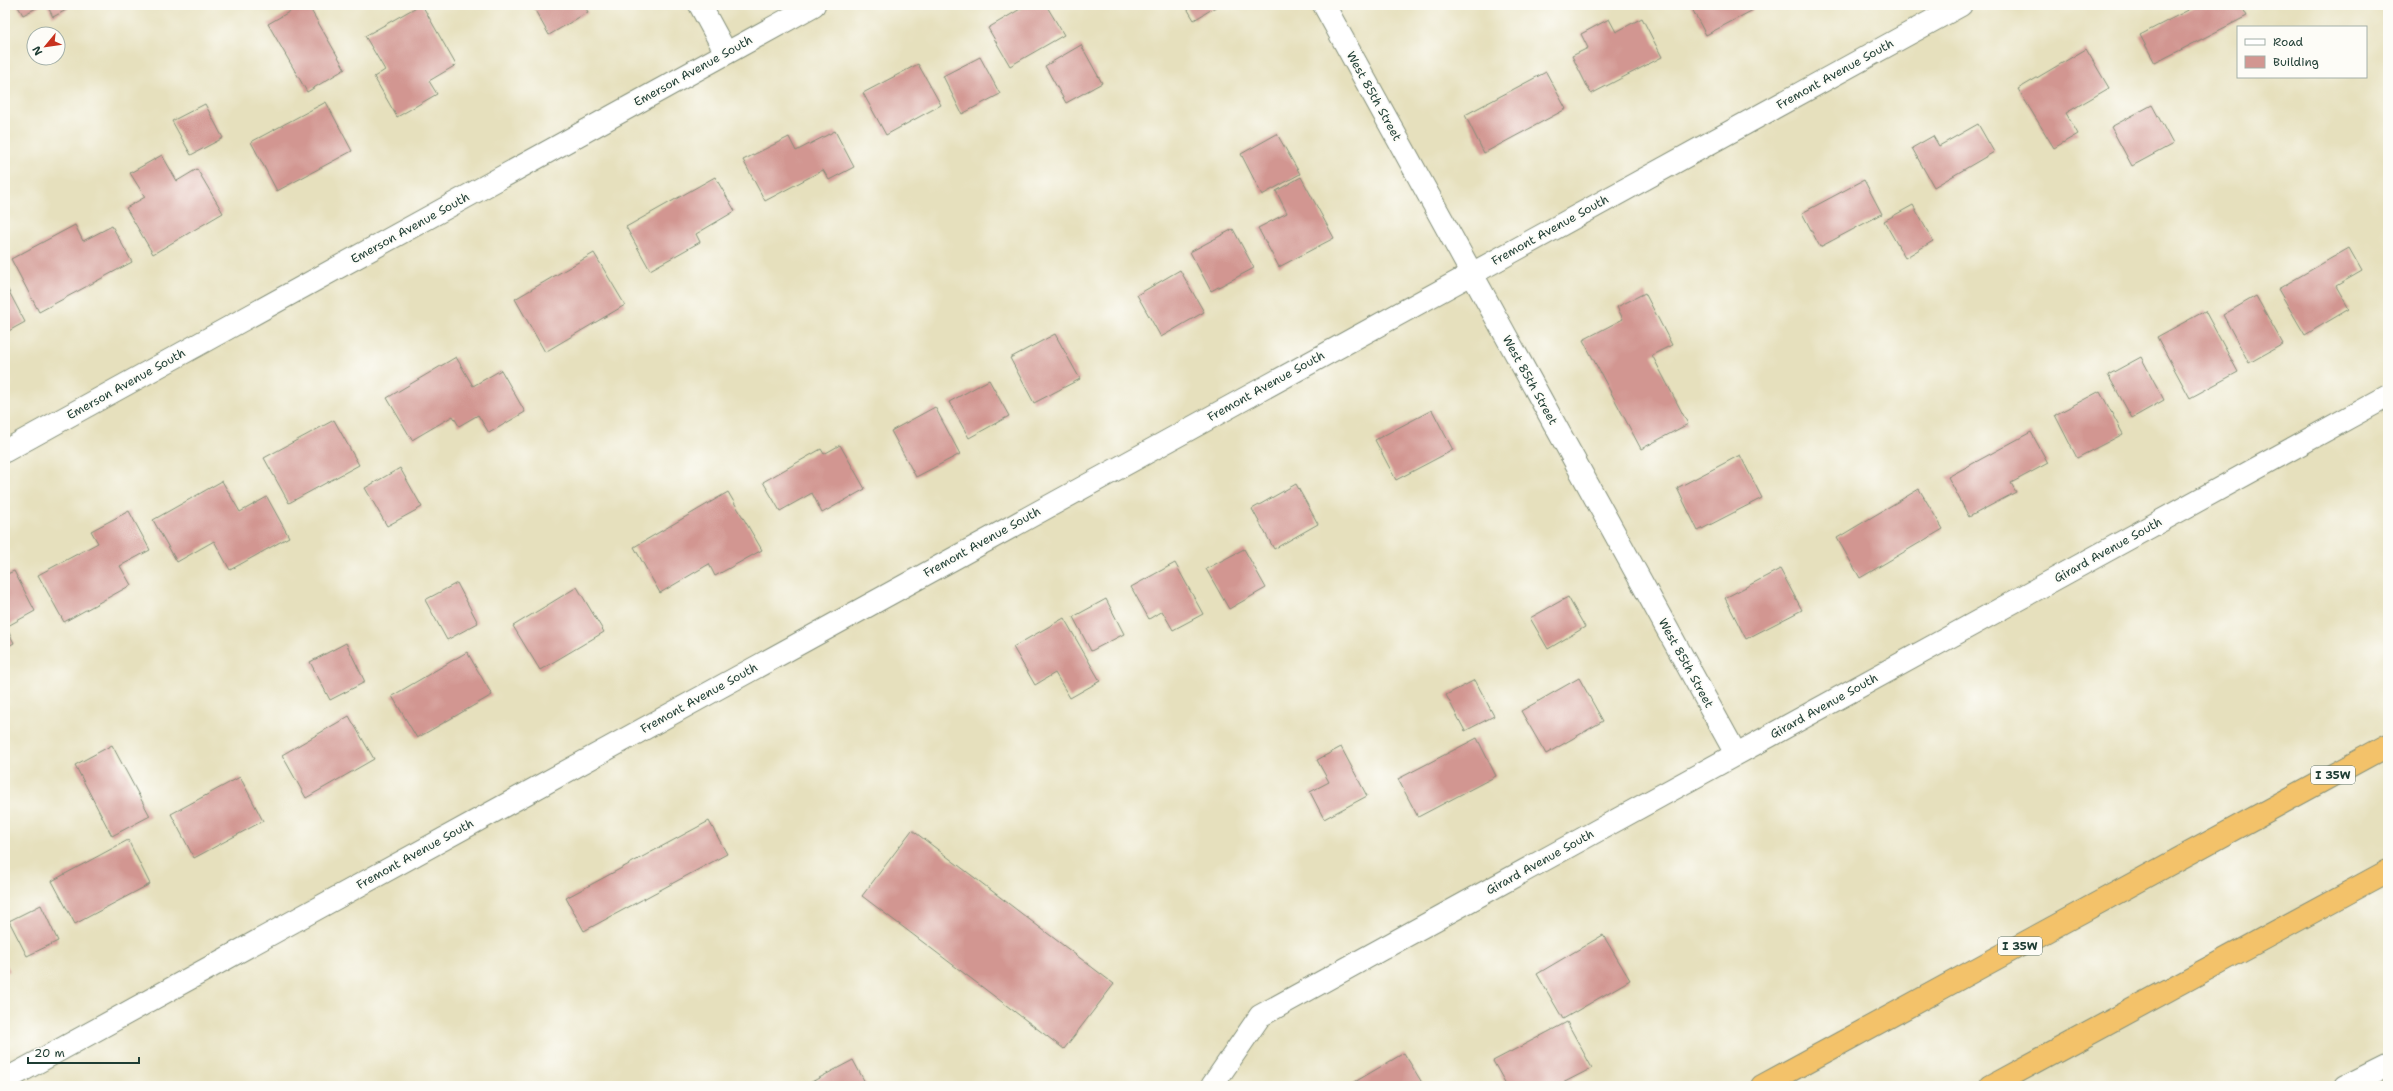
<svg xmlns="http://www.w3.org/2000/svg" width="2393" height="1091" font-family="'Shantell Sans',sans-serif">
	<rect width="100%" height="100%" fill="#fdfcf7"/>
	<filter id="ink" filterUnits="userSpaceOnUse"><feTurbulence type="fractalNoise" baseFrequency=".025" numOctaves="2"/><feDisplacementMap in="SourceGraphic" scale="8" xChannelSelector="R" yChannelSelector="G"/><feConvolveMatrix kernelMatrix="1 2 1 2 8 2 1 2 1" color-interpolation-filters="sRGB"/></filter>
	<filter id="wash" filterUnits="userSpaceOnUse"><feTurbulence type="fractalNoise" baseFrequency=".012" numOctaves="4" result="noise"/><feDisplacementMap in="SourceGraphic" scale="16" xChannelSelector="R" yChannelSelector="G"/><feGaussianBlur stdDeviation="0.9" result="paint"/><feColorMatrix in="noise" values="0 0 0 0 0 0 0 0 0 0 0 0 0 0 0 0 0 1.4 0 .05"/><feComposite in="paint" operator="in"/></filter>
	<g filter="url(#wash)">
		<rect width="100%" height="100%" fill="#e6e0bd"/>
		<g id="blocks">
			<path fill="#d29691" d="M17,5h25l-19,10z
				M47,5h19l2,4 -15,8z
				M301,5h7l37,64 -38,23 -39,-68z
				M420,5h2l34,60 -27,16 8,13 -40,23 -23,-40 11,-7 -20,-34z
				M532,5h52l4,7 -39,23z
				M1027,5h19l18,30 -54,31 -22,-38z
				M1185,5h34l-25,15z
				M1690,5h60l3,5 -47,25z
				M2198,5h43l6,11 -92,47 -15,-28z
				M1642,18l20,39 -71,37 -19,-38 16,-8 -7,-14 28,-15 7,13z
				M1081,45l21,38 -36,20 -21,-37z
				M2086,49l23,39 -43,25 12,21 -24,14 -36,-59z
				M980,57l20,37 -38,20 -19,-38z
				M918,64l23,41 -55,30 -23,-42z
				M1546,72l20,37 -82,44 -19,-38z
				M326,102l26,49 -75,40 -26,-49z
				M205,104l18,34 -32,17 -19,-34z
				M2152,105l21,39 -41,22 -21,-39z
				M1978,124l16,28 -60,35 -22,-39 21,-12 6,10z
				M835,131l19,36 -25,13 -6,-10 -58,31 -22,-41 46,-23 7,14z
				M1277,134l23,40 -38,21 -21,-41z
				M162,155l15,26 20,-12 26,44 -70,41 -27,-46 19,-11 -15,-24z
				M715,177l20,34 -39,23 4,8 -50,28 -24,-43z
				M1301,177l33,61 -55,29 -21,-39 29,-15 -11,-22z
				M1864,180l18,34 -62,33 -18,-34z
				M1913,205l20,36 -28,17 -21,-37z
				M75,225l8,16 29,-15 20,36 -93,50 -28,-53z
				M1233,229l21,39 -43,23 -21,-39z
				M2349,248l13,23 -26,15 13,23 -44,26 -27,-46z
				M594,253l31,52 -80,47 -30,-53z
				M1180,270l24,42 -43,25 -24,-42z
				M5,284l20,38 -20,11z
				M1645,293l27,52 -20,10 36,69 -47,25 -58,-109 40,-21 -6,-12z
				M2256,296l27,48 -34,19 -26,-48z
				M2205,311l33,61 -48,26 -33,-61z
				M1055,334l25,45 -46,24 -24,-45z
				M456,357l17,29 28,-16 24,42 -36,21 -11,-18 -19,11 -6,-10 -41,24 -25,-42z
				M2141,357l23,43 -32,18 -24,-43z
				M989,380l20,36 -40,22 -20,-36z
				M2100,391l23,43 -46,24 -22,-43z
				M935,407l25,47 -44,23 -25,-46z
				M1432,410l21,40 -57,30 -21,-40z
				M334,420l25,45 -70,38 -25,-45z
				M2031,432l17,31 -37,20 5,9 -47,25 -21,-40z
				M840,445l25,44 -43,24 -10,-20 -32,18 -17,-29 58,-33 3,5z
				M1740,455l22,43 -64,33 -21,-43z
				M400,468l22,39 -35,19 -22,-38z
				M222,481l18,31 27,-15 22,40 -59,33 -16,-29 -37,21 -24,-42z
				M1296,484l22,40 -44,25 -22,-40z
				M1919,489l24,40 -83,49 -23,-40z
				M728,492l34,58 -47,26 -6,-12 -49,29 -26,-46z
				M129,511l21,39 -30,16 11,19 -67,37 -26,-47 60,-32 -7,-12z
				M1244,549l22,39 -37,21 -23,-40z
				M1175,563l28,51 -30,16 -11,-19 -13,8 -18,-32z
				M1780,569l22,41 -56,29 -21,-41z
				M14,571l21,40 -29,16 8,16 -9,5v-73z
				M457,583l21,40 -31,17 -22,-40z
				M577,587l27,45 -64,38 -27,-44z
				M1568,597l17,30 -37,22 -18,-31z
				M1106,599l18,35 -33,17 -18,-34z
				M1064,618l36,63 -30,17 -15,-25 -20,12 -22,-38z
				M346,643l19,39 -35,18 -20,-38z
				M467,652l25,43 -75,43 -25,-42z
				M1579,678l24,43 -57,33 -25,-43z
				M1475,680l19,36 -29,15 -19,-36z
				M349,716l25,43 -68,39 -24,-43z
				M1477,738l19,38 -78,41 -20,-38z
				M112,745l38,71 -38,20 -37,-71z
				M1341,747l26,49 -43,23 -14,-27 19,-10 -12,-22z
				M240,777l23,44 -69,37 -23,-44z
				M709,821l18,33 -143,77 -18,-33z
				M912,830l202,154 -50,65 -202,-153z
				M128,840l22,44 -75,40 -23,-43z
				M41,905l17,36 -31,15 -18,-35z
				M1603,935l27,45 -67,39 -26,-45z
				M5,962l5,9 -5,2z
				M1567,1022l25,46 -35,18h-50l-14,-25z
				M1404,1053l20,33h-76z
				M853,1060l14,26h-63z"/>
		</g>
	</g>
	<g filter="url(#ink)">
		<use href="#blocks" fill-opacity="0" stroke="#828e78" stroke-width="1"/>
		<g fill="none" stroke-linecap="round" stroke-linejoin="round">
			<defs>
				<path id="minor" d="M700,5l26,48
					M1324,5l412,749
					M5,451l809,-446
					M5,1080l1956,-1075
					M1212,1086l48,-70 1128,-620
					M2346,1086l42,-21"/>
				<path id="motorway" d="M1762,1086l626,-341
					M1991,1086l397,-215"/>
			</defs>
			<use href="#minor" stroke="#828e78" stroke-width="24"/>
			<use href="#motorway" stroke="#828e78" stroke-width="24"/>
			<use href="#minor" stroke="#fff" stroke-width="22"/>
			<use href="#motorway" stroke="#f3c26a" stroke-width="22"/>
		</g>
	</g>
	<g text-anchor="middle" stroke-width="4" stroke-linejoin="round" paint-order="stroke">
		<g fill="#fdfcf7" stroke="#62766e" stroke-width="1">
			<rect x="2311" y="766" width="44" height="18" rx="3"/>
			<rect x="1998" y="937" width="44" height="18" rx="3"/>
		</g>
		<g font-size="11" font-weight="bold" fill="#1f3d34">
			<text x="2333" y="779">I 35W</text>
			<text x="2020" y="950">I 35W</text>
		</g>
		<g font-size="12" fill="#1f3d34" stroke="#fdfcf7">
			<text transform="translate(693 71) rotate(-29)" y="4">Emerson Avenue South</text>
			<text transform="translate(1835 74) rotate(-29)" y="4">Fremont Avenue South</text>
			<text transform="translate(1374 96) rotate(61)" y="4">West 85th Street</text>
			<text transform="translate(410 228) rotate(-29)" y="4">Emerson Avenue South</text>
			<text transform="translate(1550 230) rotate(-29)" y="4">Fremont Avenue South</text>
			<text transform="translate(1530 380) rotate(61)" y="4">West 85th Street</text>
			<text transform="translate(126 384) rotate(-29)" y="4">Emerson Avenue South</text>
			<text transform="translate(1266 386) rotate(-29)" y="4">Fremont Avenue South</text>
			<text transform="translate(982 542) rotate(-29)" y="4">Fremont Avenue South</text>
			<text transform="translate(2108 550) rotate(-29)" y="4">Girard Avenue South</text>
			<text transform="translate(1686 663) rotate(61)" y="4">West 85th Street</text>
			<text transform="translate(699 698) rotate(-29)" y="4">Fremont Avenue South</text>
			<text transform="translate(1824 706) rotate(-29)" y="4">Girard Avenue South</text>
			<text transform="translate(415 854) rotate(-29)" y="4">Fremont Avenue South</text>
			<text transform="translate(1540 862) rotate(-29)" y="4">Girard Avenue South</text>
		</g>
	</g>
	<rect width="2393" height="1091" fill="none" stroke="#fdfcf7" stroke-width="20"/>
	<rect x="2237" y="26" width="130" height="52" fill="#fdfcf7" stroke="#a4b0a9"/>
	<rect x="2245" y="39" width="20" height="6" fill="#ffffff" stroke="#a4b0a9"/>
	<text x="2273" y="46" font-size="12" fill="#1f3d34">Road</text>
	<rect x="2245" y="56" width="20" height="12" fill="#d29691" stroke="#a4b0a9"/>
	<text x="2273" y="66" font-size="12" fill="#1f3d34">Building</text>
	<g transform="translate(46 46) rotate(241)"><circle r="19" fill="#fdfcf7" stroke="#a4b0a9"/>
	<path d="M0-3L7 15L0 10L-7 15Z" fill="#c8321e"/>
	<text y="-6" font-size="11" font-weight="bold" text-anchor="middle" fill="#1f3d34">N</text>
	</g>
	<path d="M28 1057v6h111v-6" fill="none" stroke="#1f3d34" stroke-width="2"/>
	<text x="34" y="1057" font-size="12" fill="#1f3d34" stroke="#fdfcf7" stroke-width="3" paint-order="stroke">20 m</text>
</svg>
